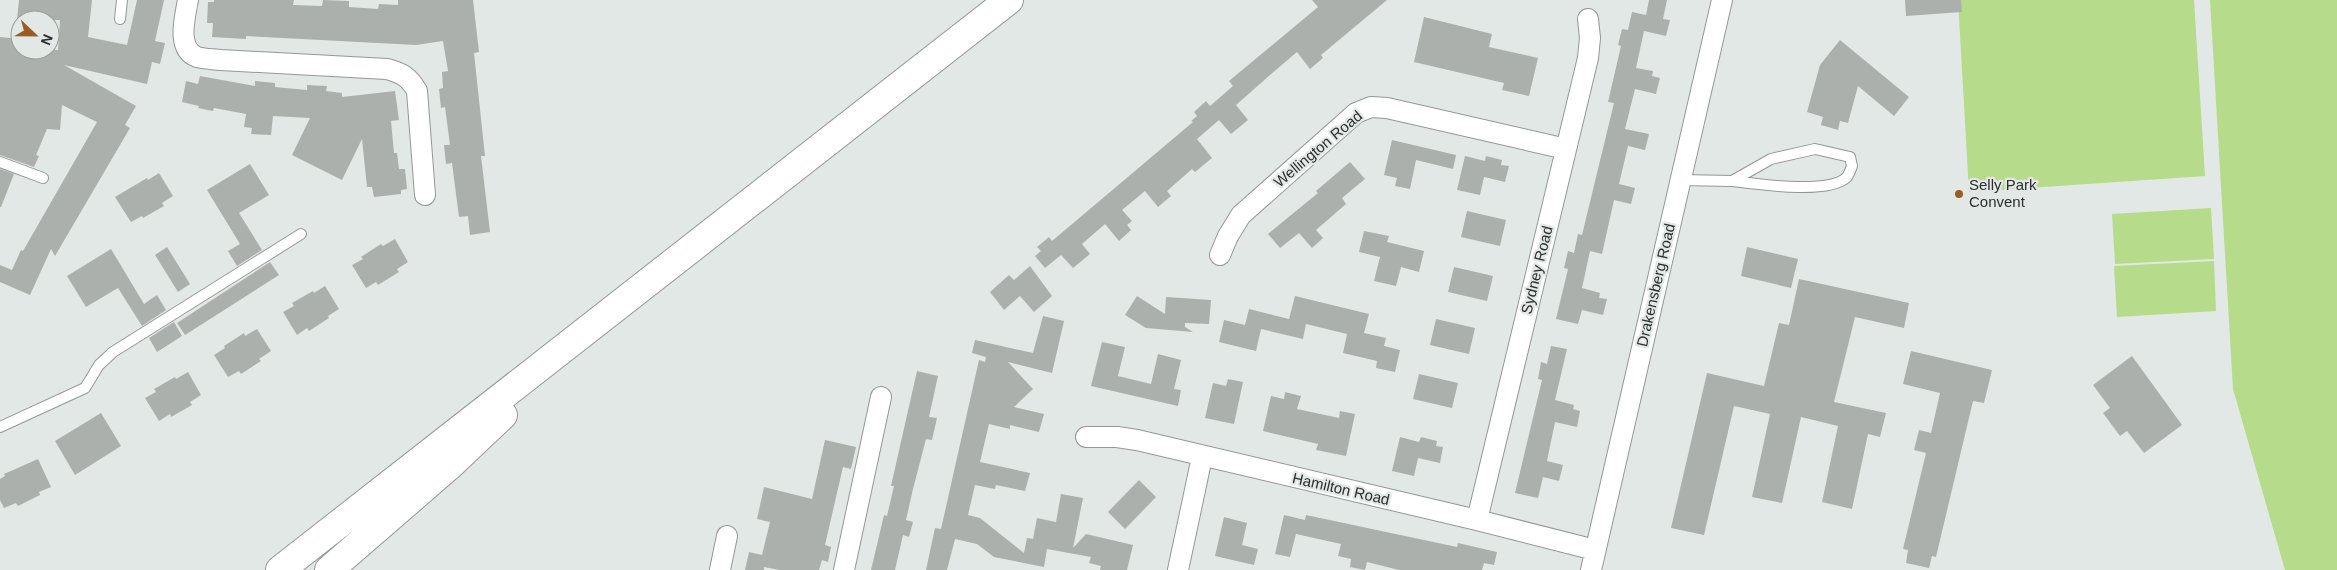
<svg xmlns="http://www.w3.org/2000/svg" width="2337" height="570" font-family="Arial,sans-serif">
	<rect width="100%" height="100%" fill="#e2e8e6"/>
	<path fill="#b6db8a" d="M1958,0h236l11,176 -236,16z
		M2210,0h127v570h-52l-52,-181z
		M2211,208l3,51 -99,5 -3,-50z
		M2214,261l2,50 -99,6 -3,-51z"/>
	<path fill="#acb0ad" d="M19,0h73l-4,37 39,8 10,-45h27l-9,41 10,2 -5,21 -8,-2 -5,22 -83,-19 72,41 -11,19 5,3 -75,128 -4,-7 -21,46 -30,-13v-17l12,5 9,-20 2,1 74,-129 -35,-17 -2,25 -13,-1 -11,26 3,1 -5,11 -34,-12v-118l20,2v11h38l2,-30h-43z
		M214,0h80l-1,5 29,1 1,-6 26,1v6l29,2 1,-5 19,1v-5h75l6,52 -5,1 11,103h-4l9,76 -20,3 -2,-19 -9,1 -7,-54 -6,1 -2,-19h6l-5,-38 -4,1 -2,-19 4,-1 -1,-16 6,-1 -5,-30 -27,4 -170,-9v3l-34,-2 1,-14h-6l1,-21h6z
		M1312,0h75l-66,55 2,3 -13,11 -13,-17 -27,23 -34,30 12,15 -17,14 -12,-14 -22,19 15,19 -17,14 -3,-3 -25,22 4,5 -13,11 -13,-16 -23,19 10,11 -5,4 4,5 -12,11 -14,-17 -23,20 8,10 -17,14 -12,-13 -16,13 -10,-12 6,-5 -4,-4 12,-10 3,4 141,-119 -2,-1 6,-5 -3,-4 12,-11 4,5 23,-20 -4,-5 89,-74z
		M1649,0h18l-4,19 7,1 -4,16 -22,-5 -8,37 17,3 -1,5 8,2 -4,16 -21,-5 -10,40 24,5 -4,16 -17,-4 -9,38 16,4 -4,16 -17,-4 -12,54 -12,-3 -8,37 18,5 -1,5 8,1 -4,16 -21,-5 -4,14 -22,-5 12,-50 -4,-1 4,-17 6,2 4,-19 4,1 32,-132 -6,-1 13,-56 -3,-1 4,-16 6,1 4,-18 14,3z
		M1905,0h56l1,12 -56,4z
		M1424,17l68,17 -3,13 49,11 -9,38 -27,-6 2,-7 -90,-21z
		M1840,40l69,57 -15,19 -36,-30 -10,37 -8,-2 -2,9 -17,-5 2,-8 -16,-5 13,-47z
		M200,76l55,10v-5l20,2v4l32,3v-5l20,1 -1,5 16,2v4l53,-6 4,29 -8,1 3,32h3l2,16h6l2,20 -6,1v4l-27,3 -2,-10h-5l-5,-48 -20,41 -50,-25 18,-37 -37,-2 -2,19 -20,-1 1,-6 -8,-1 2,-13 -32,-6 -1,3 -15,-3 1,-2 -17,-4 4,-21 12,3z
		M1392,140l64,15 -3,14 -37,-9 -6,29 -15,-3 2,-8 -13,-3z
		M1465,156l20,5 1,-5 16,4 -1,5 8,1 -4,16 -21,-5 -4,18 -23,-5z
		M1350,162l15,17 -23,19 4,6 -30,26 7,8 -11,10 -13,-15 -19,15 -12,-14 50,-41 -2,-2z
		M250,164l19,31 -30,18 23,37 -25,16 -9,-15 12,-7 -33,-54z
		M0,169l14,5 -13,33h-1z
		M159,173l14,23 -11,7 2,3 -21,12 -1,-2 -11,6 -16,-25 32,-19 1,2z
		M1467,211l39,9 -6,26 -39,-9z
		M1364,231l25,5 -2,6 37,9 -5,21 -18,-5 -5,19 -22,-5 6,-24 -21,-5z
		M395,239l13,23 -11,7 2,3 -21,13 -2,-3 -10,6 -14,-23 11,-6 -2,-2 20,-13 2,2z
		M167,247l23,37 -12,8 -23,-37z
		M1747,247l51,12 -7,29 -50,-12z
		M111,249l33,55 13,-9 9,15 -24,16 -24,-38 -32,19 -19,-31z
		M270,262l9,13 -94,60 -8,-12z
		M1030,266l22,30 -18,16 -14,-16 -16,14 -14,-18 19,-17 5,5z
		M1454,267l39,9 -6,25 -39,-9z
		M1799,279l110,24 -5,25 -49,-11 -21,85 52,11 -6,24 -12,-3 -16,75 -30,-7 16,-76 -37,-9 -19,86 -30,-6 18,-83 -36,-8 -30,129 -33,-7 36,-155 57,13 15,-63 10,2z
		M325,286l14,23 -11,7 1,2 -20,13 -2,-3 -10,7 -14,-23 11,-6 -2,-3 21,-12 1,2z
		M1137,296l28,18 1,-17 45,3 -2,24 -24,-1v4l8,5 -47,-4 -21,-13z
		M1295,296l74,18 -5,19 22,5 -2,8 16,4 -5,22 -19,-4 1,-7 -34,-8 4,-19 -41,-10 -3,15 -42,-10 -5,22 -37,-9 5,-22 21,5 4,-16 40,10z
		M1043,316l21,5 -12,52 -44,-11 25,27 -19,18 30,7 -5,18 -29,-7v4l-21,-5 -9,38 50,11 -5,18 -29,-6 -1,4 -20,-4 -7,30 12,3 44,35 3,-15 6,1 4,-21 19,4 5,-28 22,4 -10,50 13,-14 47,11 -6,25h-27l1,-4 -12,-3 2,-6 -44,-8 -3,18 -50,-10 -17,-13 -22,-5 -8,31h-21l9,-42 6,1 38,-169 6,2 1,-5 -14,-4 3,-13 58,13z
		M1436,319l39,9 -6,26 -39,-9z
		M174,322l8,14 -25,16 -8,-14z
		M257,329l14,22 -12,8 2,2 -20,13 -2,-3 -11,6 -14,-22 11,-7 -1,-2 20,-13 1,3z
		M1102,342l23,5 -7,29 33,8 7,-30 23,6 -7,29 7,1 -3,16 -87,-20z
		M1551,346l16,3 -12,51 19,5 -1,4 7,2 -3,16 -22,-5 -8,39 16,4 -4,16 -16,-4 -5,21 -23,-5 27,-113 -4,-1 3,-17 6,2z
		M1911,351l81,19 -8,33 -11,-2 -37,156 -4,-1 -3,12 -23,-5 2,-13 -5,-1 23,-96 -12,-3 5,-20 12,3 9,-40 -37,-9z
		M2132,356l50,69 -38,28 -17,-22 -7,5 -17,-23 7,-5 -17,-23z
		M917,371l21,5 -9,41 8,1 -5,22 -6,-1 -13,50 -7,31 7,2 -4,15 -6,-2 -8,35h-24l13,-55 3,1 7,-30h-3z
		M188,372l13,23 -11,7 2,3 -21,12 -1,-3 -11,7 -14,-23 11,-6 -2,-3 21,-12 1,2z
		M1419,374l39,9 -6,25 -39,-9z
		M1228,379l15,3 -9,42 -29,-6 8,-35 13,3z
		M1285,392l16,4 -4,13 42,9 1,-7 15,3 -9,42 -30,-6 2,-6 -55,-13 8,-35 13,3z
		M101,413l20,33 -46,29 -20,-34z
		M1400,437l19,5 2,-5 16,4 -1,5 7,1 -3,16 -22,-5 -4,18 -22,-5z
		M825,440l31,7 -5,22 -8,-2 -18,78 6,2 -3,15 -6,-2 -3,10h-39l-16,-3v3h-19l4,-18 13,3 8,-33 -13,-3 7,-32 48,12z
		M38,459l13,28 -12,5 1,3 -22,11 -2,-3 -12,5 -4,-8v-21l5,-3 -1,-2z
		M1139,480l17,17 -31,32 -17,-17z
		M1284,515l21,5 1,-5 151,32 1,-4 39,9 -3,13 -10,-2 -2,7h-83l-32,-8 -2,8 -15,-3 1,-8 -13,-3 3,-12 -45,-10 -6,23 -15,-3z
		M1224,517l23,6 -5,22 16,4 -4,16 -39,-9z"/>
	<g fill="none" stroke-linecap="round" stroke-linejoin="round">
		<defs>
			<path id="service" d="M120,19l2,-19
				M0,162l43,16
				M1680,180l52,1 39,-22 44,-10 35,8 2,9c-1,3 -3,8 -5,11 -18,18 -90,7 -115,4
				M0,427l85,-39 14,-23 14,-13 188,-118"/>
			<path id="minor" d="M188,0c-3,17 -12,49 9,57 7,2 16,2 24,3l166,9c15,4 22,8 30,22l8,104
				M1220,255l8,-19 13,-21 115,-102 15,-6 16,1 179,41
				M1086,437h31l20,3 340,80 118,30
				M1477,520l111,-462 2,-20 -2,-19
				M720,570l7,-34
				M844,570l37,-173
				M1178,570l24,-113
				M1591,570l131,-570"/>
			<path id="trunk" d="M280,570l729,-570
				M329,570l119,-103 55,-52"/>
		</defs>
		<use href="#service" stroke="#939897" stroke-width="12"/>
		<use href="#minor" stroke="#939897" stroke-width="22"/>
		<use href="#trunk" stroke="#939897" stroke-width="30"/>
		<use href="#service" stroke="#fff" stroke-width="10"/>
		<use href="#minor" stroke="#fff" stroke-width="20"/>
		<use href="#trunk" stroke="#fff" stroke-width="28"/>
	</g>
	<circle fill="#9b5c23" stroke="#e2e8e6" stroke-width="2" cx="1959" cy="194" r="5"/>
	<g text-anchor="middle" stroke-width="4.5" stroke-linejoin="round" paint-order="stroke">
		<g font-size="15" fill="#2c2e2e" stroke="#e2e8e6">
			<text transform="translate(1318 149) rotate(-40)" y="5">Wellington Road</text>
			<text transform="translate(1537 270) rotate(-76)" y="5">Sydney Road</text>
			<text transform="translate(1656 285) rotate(-77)" y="5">Drakensberg Road</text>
			<text transform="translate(1341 489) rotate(13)" y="5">Hamilton Road</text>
		</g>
		<g font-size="15" fill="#2c2e2e" stroke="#e2e8e6" text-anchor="start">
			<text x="1969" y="190">Selly Park<tspan x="1969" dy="17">Convent</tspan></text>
		</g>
	</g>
	<g transform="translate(35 35) rotate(112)"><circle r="24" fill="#e2e8e6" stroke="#999e9c"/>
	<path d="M0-4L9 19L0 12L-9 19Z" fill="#9b5c23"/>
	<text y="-8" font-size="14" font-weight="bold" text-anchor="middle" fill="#2c2e2e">N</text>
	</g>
</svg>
